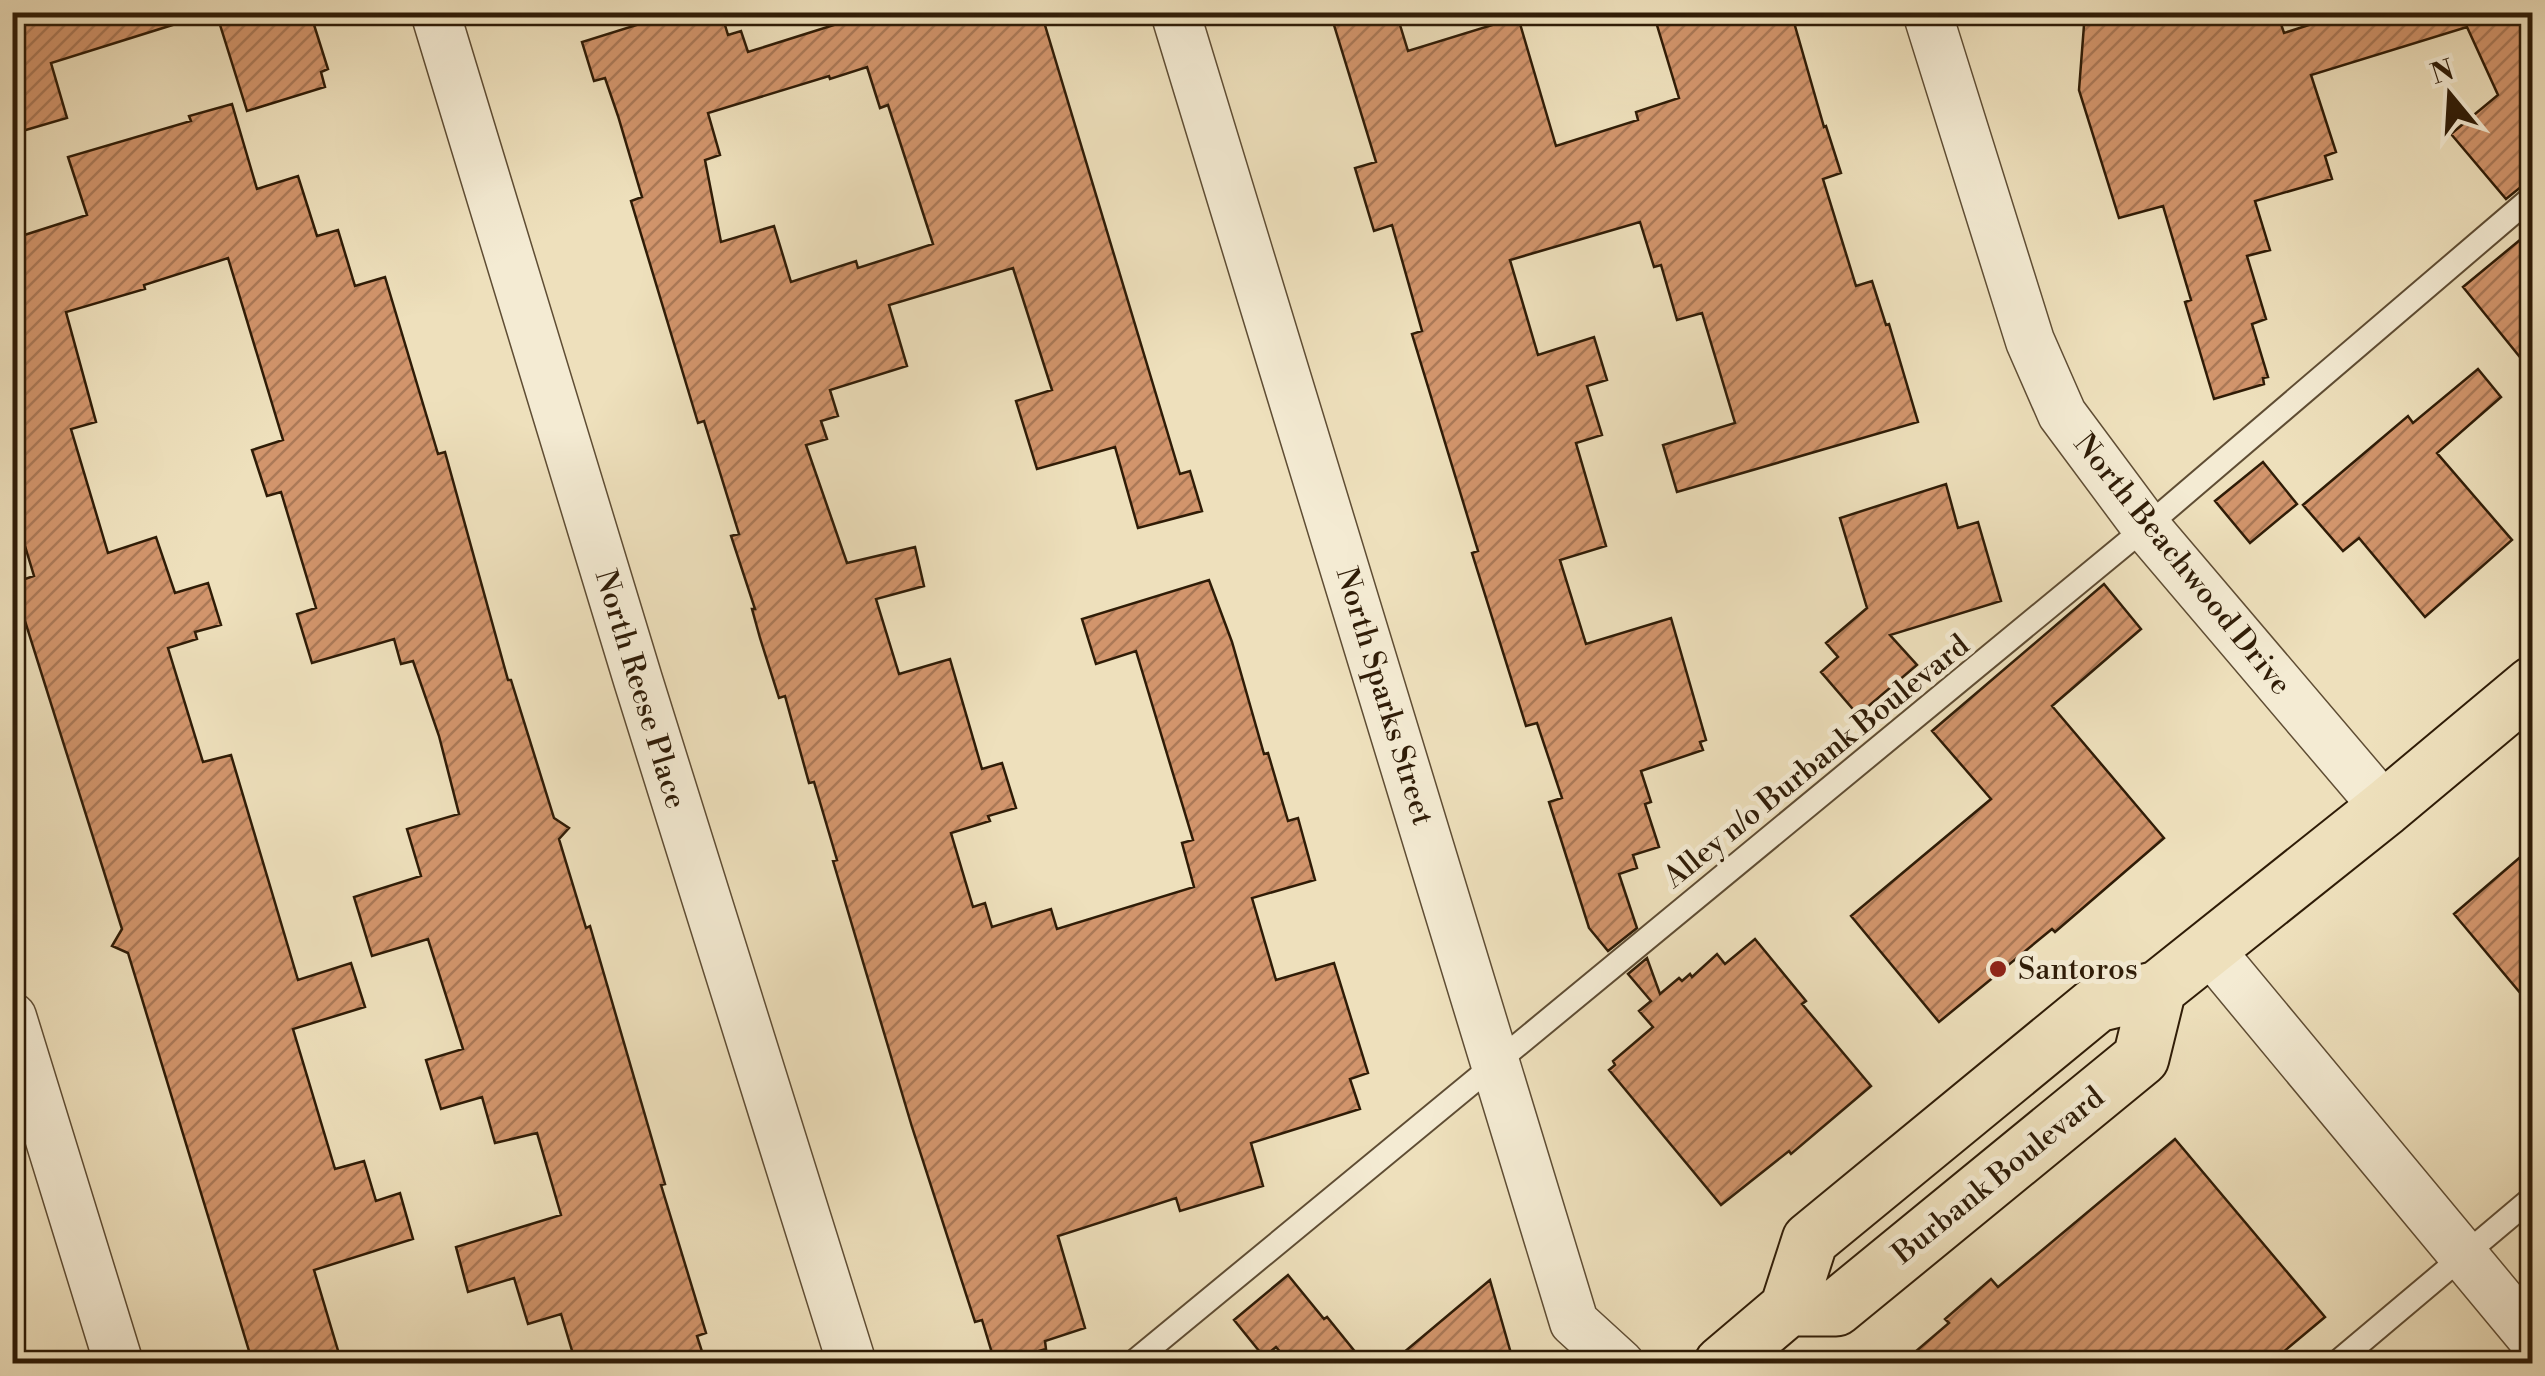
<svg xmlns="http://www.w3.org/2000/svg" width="2545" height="1376" font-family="'Libre Bodoni',serif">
	<defs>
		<pattern id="building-hatch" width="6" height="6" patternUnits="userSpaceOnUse" patternTransform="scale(2.5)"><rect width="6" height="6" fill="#d2956c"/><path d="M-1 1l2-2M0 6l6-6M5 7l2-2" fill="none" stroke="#ab7957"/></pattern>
	</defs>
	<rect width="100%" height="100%" fill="#eee0bc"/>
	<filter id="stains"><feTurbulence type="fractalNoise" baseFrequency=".002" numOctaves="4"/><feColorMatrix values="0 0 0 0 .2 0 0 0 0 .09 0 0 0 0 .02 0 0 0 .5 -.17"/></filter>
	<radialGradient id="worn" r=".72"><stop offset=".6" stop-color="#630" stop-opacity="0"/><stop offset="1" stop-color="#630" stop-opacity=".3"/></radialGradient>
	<path fill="url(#building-hatch)" stroke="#2f1c07" stroke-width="2.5" fill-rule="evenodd" d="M12,12h169l1,10 -131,41 16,55 -55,16z
		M216,12h94l18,57 -7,3 4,15 -78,24z
		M678,12h43l7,23 13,-4 7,21 127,-40h166l139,462 10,-3 12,40 -64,17 -23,-81 -78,22 -21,-68 36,-11 -39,-122 -124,37 18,61 -77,24 8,26 -17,5 6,18 -21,6 41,118 68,-16 9,39 -48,13 23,75 51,-15 32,110 20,-6 14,45 -28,8 2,5 -39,12 22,74 12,-4 7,24 59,-18 6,20 137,-42 -12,-44 11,-3 -57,-189 -40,13 -14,-45 127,-39 23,62 32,112 4,-1 20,68 10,-3 17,62 -63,18 24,82 58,-17 34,110 -18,6 10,30 -109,34 12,43 -83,25 -4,-13 -118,38 27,92 -40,13 1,8 -51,14 -13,-43 -7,2 -63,-195 -79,-266 4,-1 -23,-78 -5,1 -24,-87 -6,2 -19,-60 -8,-29h3l-24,-73 8,-2 -35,-113 -6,2 -67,-222 11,-4 -24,-81 -13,-38 -11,3 -12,-39zM867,67l13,41 8,-3 45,139 -75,24 -2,-7 -65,21 -17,-56 -53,16 -16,-82 15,-5 -12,-42 121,-37 1,3z
		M1330,12h66l12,39 110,-34 38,129 82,-26 -2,-8 43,-14 -26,-86h138l33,115 2,-1 15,47 -18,6 33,107 16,-5 14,44 3,-1 29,98 -241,70 -14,-47 72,-22 -33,-110 -25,7 -16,-55 -7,2 -14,-45 -130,38 28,95 56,-18 13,43 -20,6 15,49 -26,8 30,103 -46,14 26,84 85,-26 35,122 -6,2 3,8 -62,21 10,31 -6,2 14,43 -26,8 4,13 -18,6 18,54 -29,23 -19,-23 -40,-126 13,-4 -25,-75 -11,3 -54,-173 6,-2 -66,-217 10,-3 -30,-106 -18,6 -19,-63 21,-6z
		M2085,12h192l7,21 65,-21h183v170l-10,4 -16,13 -55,-65 47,-39 -31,-68 -156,48 25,77 -11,4 7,23 -77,22 15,49 -23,6 19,63 -14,5 16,53 -5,1 1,6 -50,15 -29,-97 6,-2 -28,-94 -44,12 -40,-128z
		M232,104l25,85 41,-13 19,60 21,-6 17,56 30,-9 53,177 7,-2 63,228h3l43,138 15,10 -10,11 27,89 4,-2 75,258 -4,1 45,148 -9,3 9,28h-130l-15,-50 -33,10 -14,-46 -46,14 -12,-45 105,-32 -24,-82 -42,10 -13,-46 -41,12 -15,-49 37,-11 -35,-110 -56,17 -18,-59 67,-21 -14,-47 52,-15 -20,-78 -26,-75 -12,3 -7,-25 -82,24 -15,-49 19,-6 -35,-116 -14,4 -15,-46 31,-10 -55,-182 -84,27 1,4 -79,23 30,110 -25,7 37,124 48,-16 19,56 33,-10 13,42 -26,7 2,7 -29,9 35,114 28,-7 67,225 53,-17 14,44 -72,22 42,140 29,-8 12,40 24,-8 13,46 -99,31 28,94h-89l-125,-411 -16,-7 10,-17 -109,-346 21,-7 -22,-73v-264l75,-24 -19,-58 123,-36 -2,-5z
		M2532,216v156l-69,-85 69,-57 -6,-8z
		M2478,369l23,28 -64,56 75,87 -87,77 -66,-79 -16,13 -40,-46 105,-89 5,7z
		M2263,462l34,42 -47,39 -35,-42z
		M1946,484l12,44 20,-6 23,79 -111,34 27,30 -59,50 -37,-43 17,-15 -12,-14 41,-35 -27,-90z
		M2104,584l37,45 -89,77 112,132 -109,94 -3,-3 -113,93 -88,-106 140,-117 -59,-68z
		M2532,847v160l-78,-93z
		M1755,939l51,62 -4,3 69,82 -80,68 -2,-3 -68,54 -112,-135 6,-5 -2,-4 40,-34 -14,-16 12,-10 -23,-27 19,-16 13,36 19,-16 3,3 8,-7 2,3 25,-23 8,10z
		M2175,1139l150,178 -56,47h-368l48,-41 -4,-4 46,-40 7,8z
		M1288,1275l36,44 3,-2 38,47h-95l12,-10 -6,-7 -12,10 -30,-37z
		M1490,1280l24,84h-124z"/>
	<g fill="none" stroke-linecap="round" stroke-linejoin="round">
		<defs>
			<path id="service" d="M1131,1364l1015,-837 386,-330
				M2335,1364l197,-166"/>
			<path id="minor" d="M435,12l203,668 214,684
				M1175,12l399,1310 46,42
				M1927,12l103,329 32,73 84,113 239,281
				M2209,949l323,389
				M12,1017l107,347"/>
			<path id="primary" d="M1788,1308h48l305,-250 17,-69
				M1722,1364l66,-56 22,-68 287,-236 61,-15 227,-181 147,-123"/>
		</defs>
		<use href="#service" stroke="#5f4d34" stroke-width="26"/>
		<use href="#minor" stroke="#5f4d34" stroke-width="51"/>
		<use href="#primary" stroke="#2f1c07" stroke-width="59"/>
		<use href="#service" stroke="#f4ebd3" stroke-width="22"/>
		<use href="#minor" stroke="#f4ebd3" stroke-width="48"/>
		<use href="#primary" stroke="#eee0bc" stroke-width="55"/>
	</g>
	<circle fill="#8f2418" stroke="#f4ebd3" stroke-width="4" cx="1998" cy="969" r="10"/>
	<g text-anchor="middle" stroke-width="10" stroke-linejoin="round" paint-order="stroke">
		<g font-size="30" fill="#2f1c07" stroke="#f4ebd3">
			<text transform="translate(2183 564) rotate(51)" y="10">North Beachwood Drive</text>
			<text transform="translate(641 689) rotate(73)" y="10">North Reese Place</text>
			<text transform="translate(1385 696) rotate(73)" y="10">North Sparks Street</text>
			<text transform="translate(1816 761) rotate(-39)" y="10">Alley n/o Burbank Boulevard</text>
			<text transform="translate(1998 1175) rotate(-39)" y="10">Burbank Boulevard</text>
		</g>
		<g font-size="30" fill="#2f1c07" stroke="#f4ebd3" text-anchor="start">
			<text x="2018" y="979">Santoros</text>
		</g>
	</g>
	<rect width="2545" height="1376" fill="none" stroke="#eee0bc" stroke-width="50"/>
	<rect x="15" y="15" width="2515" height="1346" fill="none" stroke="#2f1c07" stroke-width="5"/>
	<rect x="25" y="25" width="2495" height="1326" fill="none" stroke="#2f1c07" stroke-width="2.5"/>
	<g transform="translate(2450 95) rotate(342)" stroke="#f4ebd3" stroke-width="8" paint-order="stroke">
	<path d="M0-8L18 38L0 25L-18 38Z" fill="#2f1c07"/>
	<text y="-15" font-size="28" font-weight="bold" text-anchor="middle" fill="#2f1c07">N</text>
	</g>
	<rect width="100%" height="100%" filter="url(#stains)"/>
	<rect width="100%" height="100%" fill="url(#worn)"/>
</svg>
